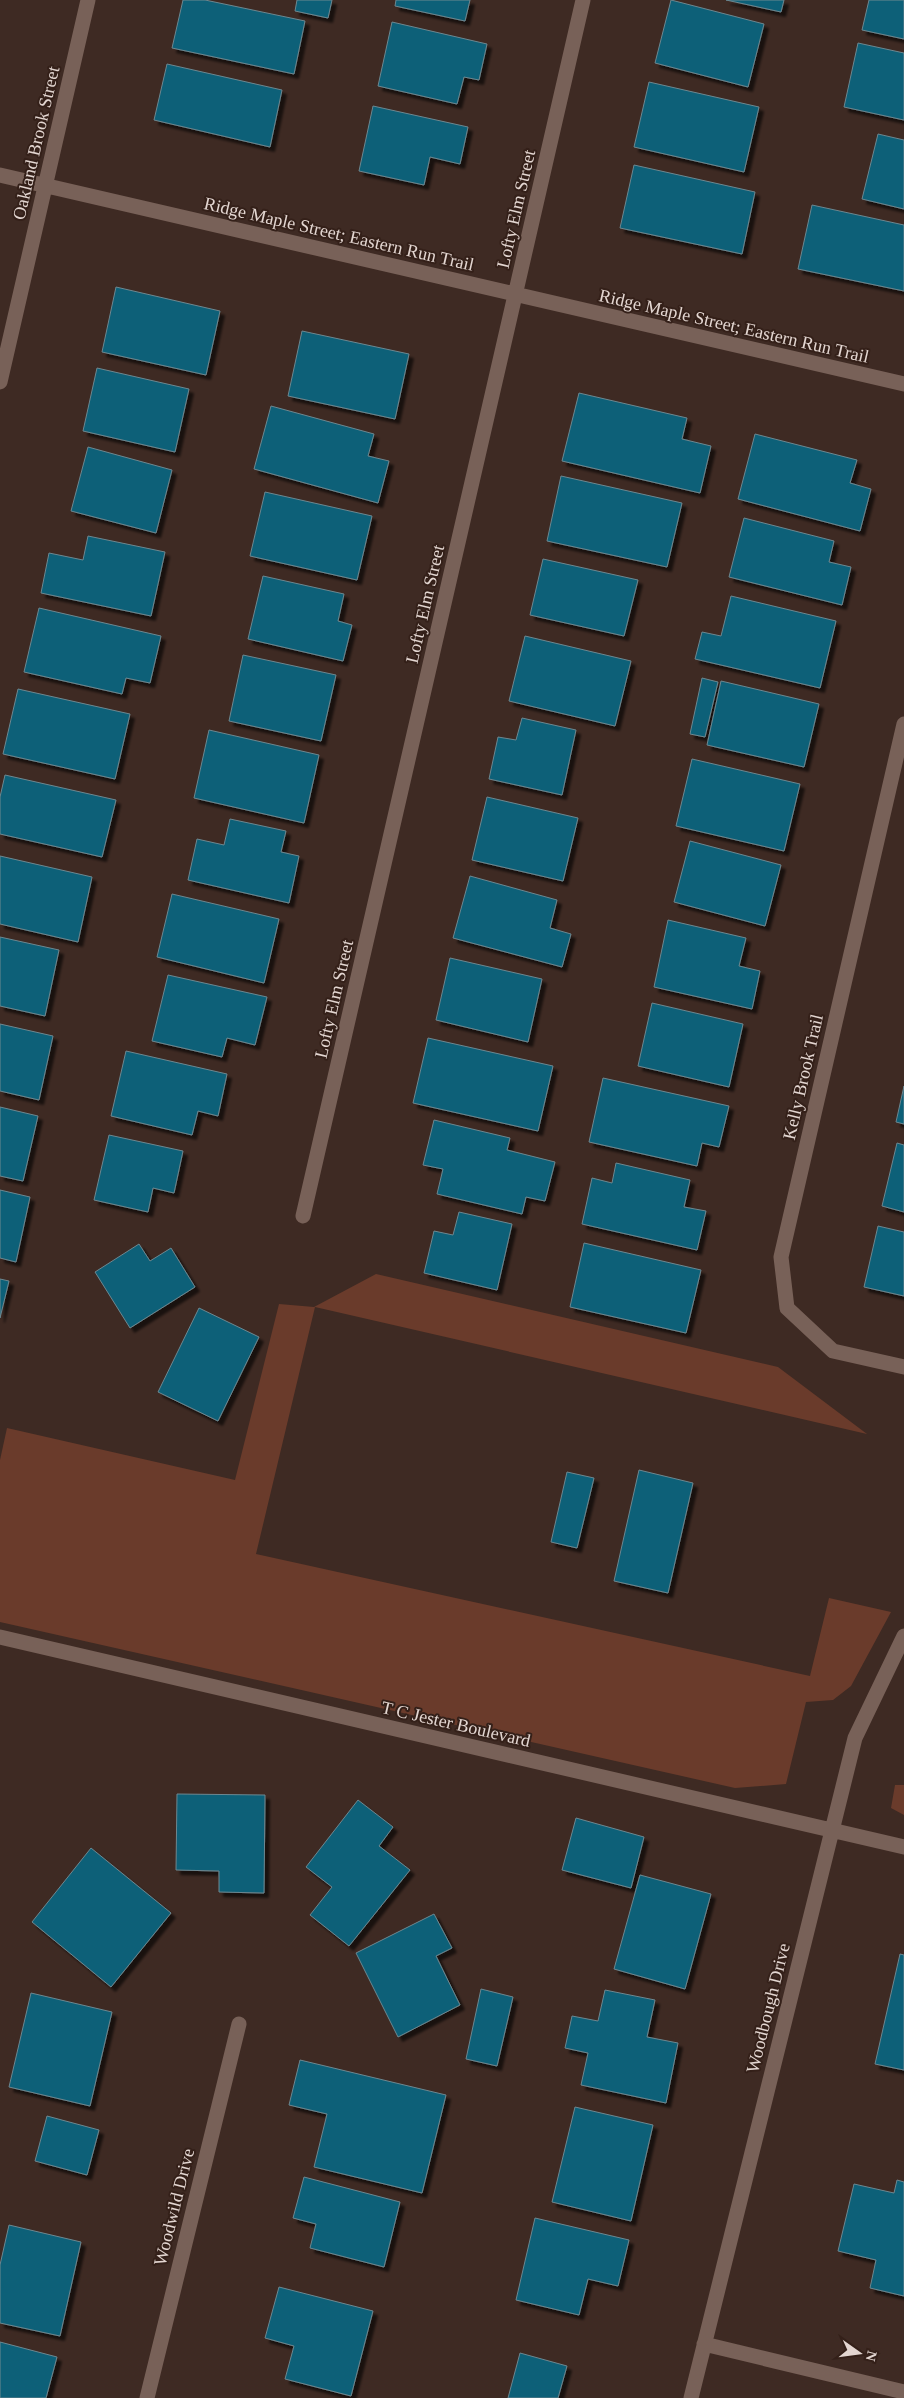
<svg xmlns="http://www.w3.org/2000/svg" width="904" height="2398" font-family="Georgia,serif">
	<defs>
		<filter id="shadow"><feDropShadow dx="4.5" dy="4.5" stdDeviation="1" flood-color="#0009"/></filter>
	</defs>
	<rect width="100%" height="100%" fill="#3e2a23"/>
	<path fill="#6a3b2b" d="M376,1274l402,93 89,67 -552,-127 -59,247 554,122 19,-78 62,14 -40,74 -18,14 -27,2 -20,82 -51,4 -735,-166v-162l7,-32 228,52 44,-176 35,3z
		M895,1785h9v30l-13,-7z"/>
	<path fill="#0c6178" stroke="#6d8790" filter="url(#shadow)" d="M183,0h22l100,21 -11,53 -122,-26z
		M297,0h35l-4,18 -33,-7z
		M396,0h74l-5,21 -70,-15z
		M671,0l93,24 -16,63 -93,-24z
		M726,0h58l-3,12z
		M869,0h35v39l-42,-9z
		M392,22l95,22 -8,36 -15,-3 -7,27 -79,-18z
		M858,43l46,10v67l-60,-13z
		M167,64l115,26 -12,57 -116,-27z
		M649,82l110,25 -15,65 -110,-25z
		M373,106l95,21 -8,37 -30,-7 -6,28 -65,-14z
		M878,134l26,6v69l-42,-10z
		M634,165l121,27 -13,62 -122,-26z
		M812,205l92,20v66l-106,-22z
		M116,287l104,24 -14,64 -104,-23z
		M302,331l107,23 -14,65 -107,-23z
		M97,368l92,21 -14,63 -92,-21z
		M579,393l108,25 -5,21 29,7 -11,47 -138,-32z
		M271,406l103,28 -6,22 21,5 -11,42 -124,-34z
		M755,434l102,26 -7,23 21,6 -11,42 -122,-32z
		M88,447l84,23 -16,63 -85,-22z
		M561,476l121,27 -15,64 -120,-26z
		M265,492l107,24 -15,64 -107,-24z
		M744,518l90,23 -5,21 22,5 -9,38 -113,-28z
		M88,536l77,16 -14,64 -110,-23 8,-40 34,7z
		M543,559l95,21 -14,56 -94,-21z
		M263,576l81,18 -6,27 14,4 -9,36 -95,-22z
		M731,596l105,25 -16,67 -125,-29 7,-27 19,4z
		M39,608l122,28 -11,47 -24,-5 -4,16 -98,-22z
		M525,636l106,25 -16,65 -106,-25z
		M243,655l93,20 -15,66 -92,-20z
		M702,678l16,4 -13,55 -15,-3z
		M721,681l98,23 -15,63 -97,-22z
		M18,689l112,25 -15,65 -112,-25z
		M522,718l54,12 -14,65 -73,-16 9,-42 18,3z
		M209,730l110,25 -15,68 -110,-25z
		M692,759l108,25 -16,67 -108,-25z
		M5,775l111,25 -14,57 -102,-23v-37z
		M487,797l91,21 -15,63 -91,-21z
		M230,819l56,12 -5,21 18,4 -10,47 -101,-23 9,-41 27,6z
		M690,841l91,24 -16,61 -91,-24z
		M0,856l92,21 -14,65 -78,-18z
		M470,876l87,24 -7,28 21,6 -9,33 -109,-29z
		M172,894l107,25 -15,64 -107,-26z
		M668,920l78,18 -7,28 21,5 -8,38 -98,-22z
		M0,937l59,13 -14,66 -45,-10z
		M450,958l92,21 -14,63 -92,-22z
		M168,975l99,22 -12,48 -28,-7 -5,19 -70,-16z
		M652,1003l91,21 -14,63 -91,-21z
		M0,1024l53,12 -14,64 -39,-9z
		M428,1038l125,28 -15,65 -125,-28z
		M126,1051l101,23 -9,42 -20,-5 -6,24 -81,-19z
		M603,1078l126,28 -10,41 -17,-4 -5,23 -108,-24z
		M904,1086v38l-8,-2z
		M0,1107l38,9 -15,65 -23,-5z
		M434,1120l76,18 -3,12 48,12 -10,39 -19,-4 -4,17 -85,-20 6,-25 -20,-4z
		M109,1135l74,16 -9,42 -21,-5 -5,24 -54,-12z
		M897,1143l7,2v67l-22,-6z
		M616,1163l74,17 -6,27 22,4 -9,39 -115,-26 10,-46 20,5z
		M0,1190l30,7 -14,65 -16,-4z
		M459,1212l53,12 -15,66 -73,-17 10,-42 19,4z
		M878,1226l26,6v64l-40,-9z
		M584,1243l117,27 -15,63 -116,-26z
		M139,1244l11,17 21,-13 24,39 -65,41 -35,-56z
		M0,1279l9,2 -9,37z
		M199,1308l60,29 -41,84 -60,-29z
		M639,1470l54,13 -25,110 -54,-12z
		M567,1472l27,6 -17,70 -26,-6z
		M177,1794l88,1 -1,98 -45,-1v-21l-43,-1z
		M358,1800l35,27 -14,19 31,24 -61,76 -39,-31 22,-28 -26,-20z
		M576,1818l68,19 -13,51 -69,-18z
		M91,1848l80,65 -60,74 -79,-65z
		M640,1875l71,19 -26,95 -71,-20z
		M434,1914l18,34 -16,8 24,49 -62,32 -42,-84z
		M900,1954l4,1v115l-29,-6z
		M481,1989l32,8 -16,69 -31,-7z
		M605,1990l50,10 -8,37 31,6 -12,60 -85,-18 7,-32 -23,-5 7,-32 26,5z
		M31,1993l81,19 -22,94 -81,-19z
		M300,2060l146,35 -24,98 -108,-26 13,-53 -38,-9z
		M575,2107l78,18 -22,96 -79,-19z
		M47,2116l52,14 -12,45 -52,-14z
		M304,2177l96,25 -16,65 -74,-19 6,-24 -23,-6z
		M897,2180l7,2v114l-34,-8 6,-28 -38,-9 16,-67 40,9z
		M535,2218l94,22 -11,46 -30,-7 -9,36 -63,-15z
		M9,2225l72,17 -21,94 -60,-13v-58z
		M279,2287l94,24 -22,85 -66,-17 9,-33 -29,-8z
		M0,2342l57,15 -11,41h-46z
		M520,2353l47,13 -9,32h-50z"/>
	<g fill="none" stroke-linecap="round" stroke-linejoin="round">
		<path stroke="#786158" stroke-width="15" d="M0,175l904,209
			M0,382l88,-382
			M904,724l-123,533 6,51 46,43 71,16
			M303,1216l280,-1216
			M0,1637l904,210
			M704,2344l200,48
			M147,2398l92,-374
			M691,2398l164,-660 49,-102"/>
	</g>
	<g text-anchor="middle" stroke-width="4" stroke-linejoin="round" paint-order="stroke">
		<g font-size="18" fill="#e3d6d1" stroke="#342019">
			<text transform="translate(36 143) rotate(-77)" y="6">Oakland Brook Street</text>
			<text transform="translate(516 209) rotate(-77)" y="6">Lofty Elm Street</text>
			<text transform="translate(339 234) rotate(13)" y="6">Ridge Maple Street; Eastern Run Trail</text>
			<text transform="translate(734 326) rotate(13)" y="6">Ridge Maple Street; Eastern Run Trail</text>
			<text transform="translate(425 604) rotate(-77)" y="6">Lofty Elm Street</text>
			<text transform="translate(334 999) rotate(-77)" y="6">Lofty Elm Street</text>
			<text transform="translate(803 1077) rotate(-77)" y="6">Kelly Brook Trail</text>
			<text transform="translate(456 1724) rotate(13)" y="6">T C Jester Boulevard</text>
			<text transform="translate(768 2008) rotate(-76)" y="6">Woodbough Drive</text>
			<text transform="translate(174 2207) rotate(-76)" y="6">Woodwild Drive</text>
		</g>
	</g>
	<g transform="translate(859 2353) rotate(104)" stroke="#342019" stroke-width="4" paint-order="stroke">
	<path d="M0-4L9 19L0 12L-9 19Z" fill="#e3d6d1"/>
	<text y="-8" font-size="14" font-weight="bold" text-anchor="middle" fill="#e3d6d1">N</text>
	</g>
</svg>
